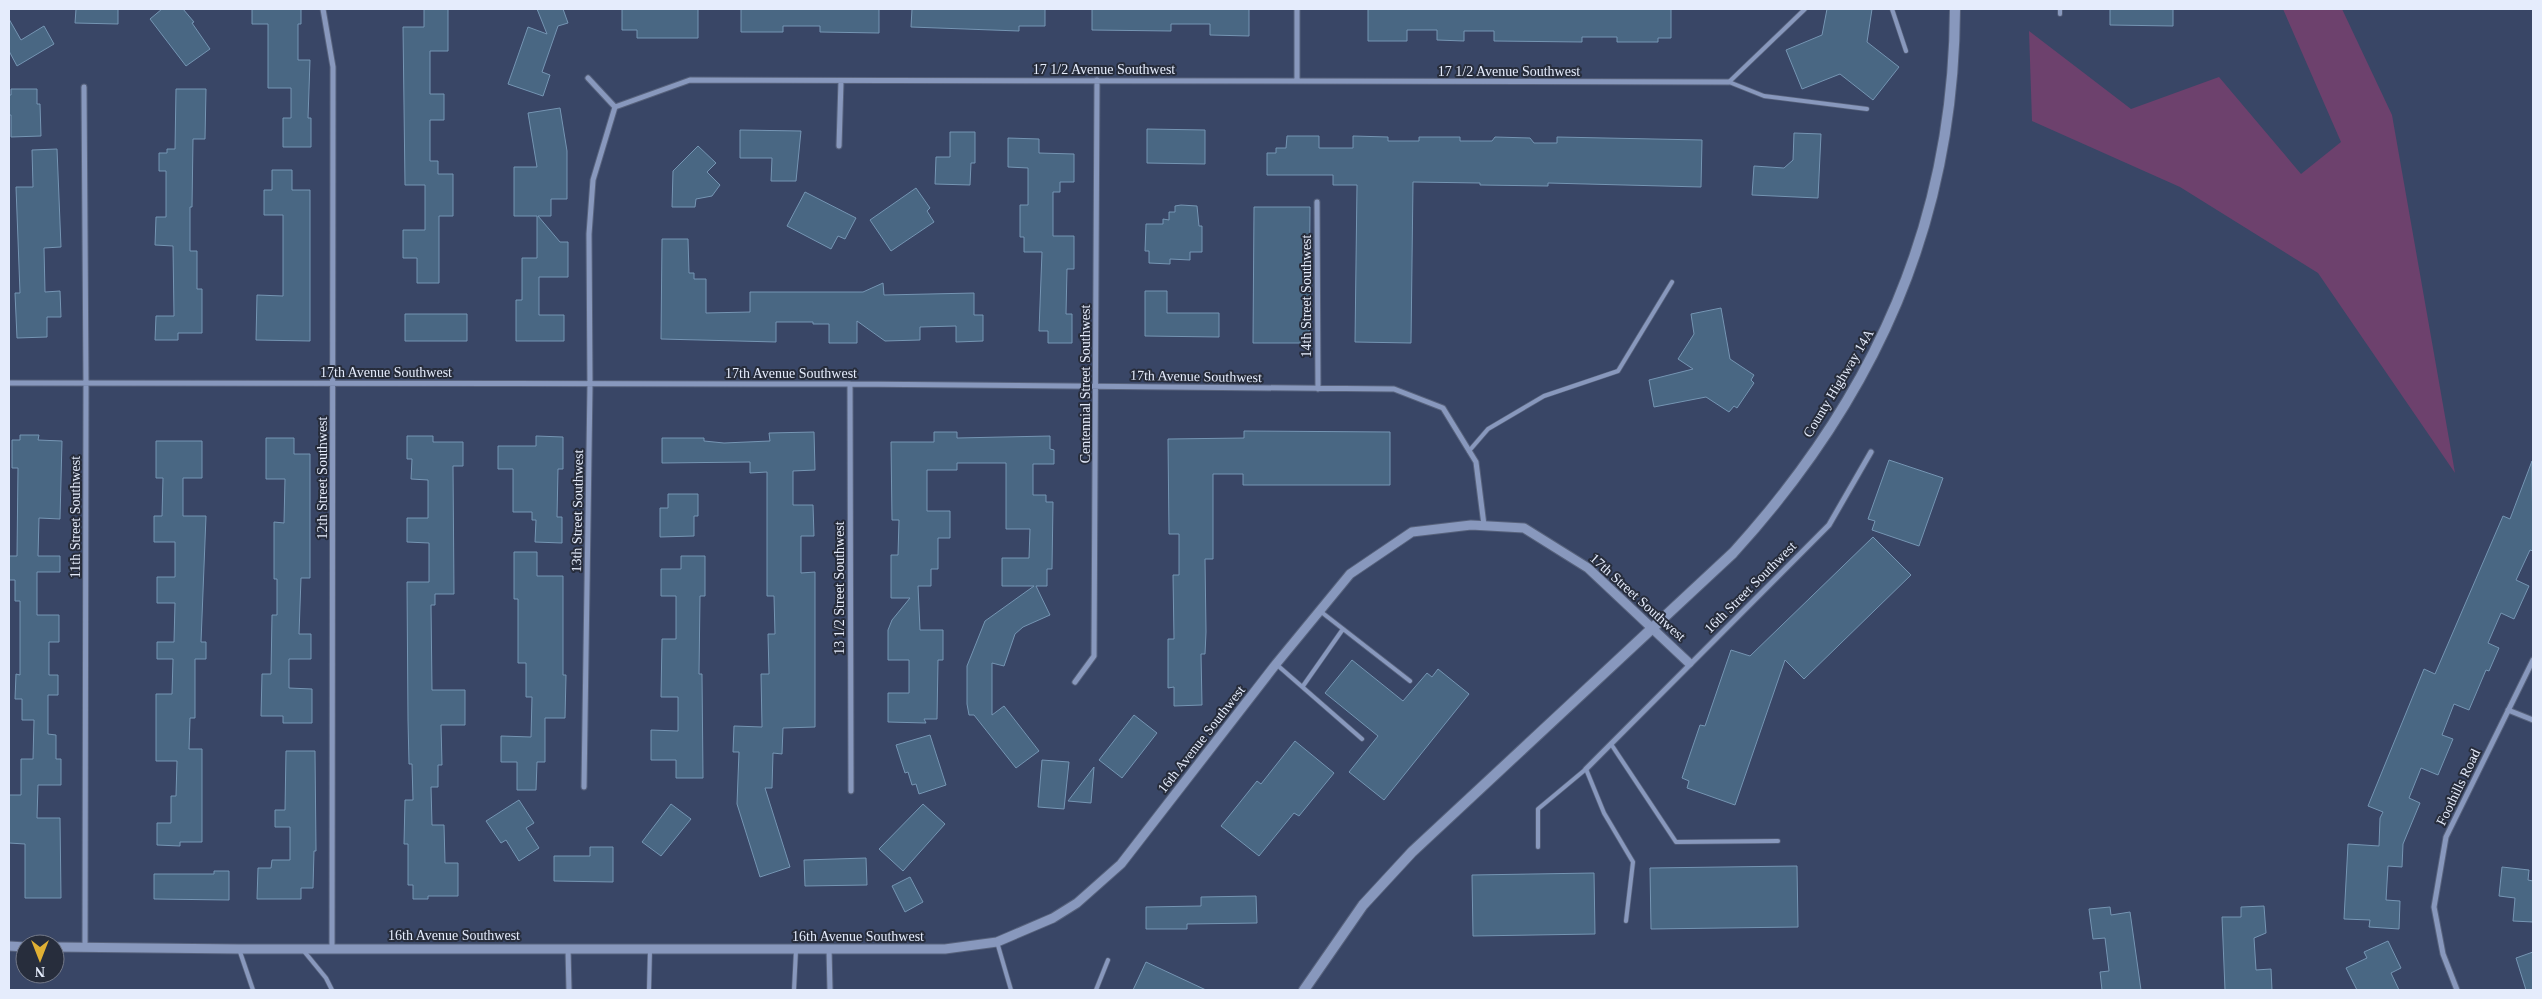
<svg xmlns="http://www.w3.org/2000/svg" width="2542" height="999" font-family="Georgia,serif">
	<rect width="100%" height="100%" fill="#394666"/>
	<path fill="#6d416d" d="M2283,9h59l50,106 63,358 -137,-200 -138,-86 -148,-66 -3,-90 102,78 88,-32 82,97 40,-32z"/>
	<path fill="#496783" stroke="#7595b3" d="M76,9h42v15l-43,-1z
		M162,9h21l11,13 -2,1 18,26 -24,17 -36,-47z
		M252,9h49v15h-3v36h12l-2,58h3v29h-28v-29h8v-30h-23v-64h-16z
		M424,9h24v42h-18v43h14v26h-14v41h8v13h15v42h-14v67h-22v-25h-14v-28h22v-45h-20l-2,-158h21z
		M537,9h26l5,14 -10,3 -16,46 8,3 -7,21 -35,-12 20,-57 19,7z
		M622,9h76v29h-61v-8h-15z
		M741,9h138v24l-59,-1v-6h-37v6h-42z
		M912,9h133v17h-26v5l-108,-4z
		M1092,9h157v27l-39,-1v-11h-39v7l-79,-1z
		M1368,9h303v29h-13v4h-41v-5h-35v5l-88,-1v-10h-30v10l-27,-1v-10h-30v11h-39z
		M1827,9h45l-5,33 32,25 -26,33 -33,-26 -38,15 -16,-39 36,-15z
		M2110,9h63v17l-63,-1z
		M9,19l12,21 23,-14 10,18 -37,22 -8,-15z
		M11,89h26v15h3l1,32 -30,1v-22h-2v-20h2z
		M176,89h30l-1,50h-12l-1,68h-2v44h7v38h5v44h-24v7h-23l1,-24h18l-1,-70 -18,-1 1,-28h10v-46h-7v-18h8v-4h8z
		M560,108l7,43v48h-16v17h-13l22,26h8v35h-29v38h25v26h-48v-41h6v-42h15v-42h-23v-49h23l-9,-54z
		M1147,129l58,1v34l-58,-1z
		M740,130l61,1 -5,50h-25l1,-23h-32z
		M950,132h25v31h-4l-1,22 -35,-1 1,-27h14z
		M1794,133l27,1 -3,64 -66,-3 2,-29 30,2 9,-8z
		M1287,136h32v12h34v-12l35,1v4h31v-4h41v4h32l3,-4 35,1 4,5h23v-6l145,3 -1,47 -153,-4v3l-68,-1v-2l-67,-1 -2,161 -56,-1 2,-157h-24v-10h-66v-22h9v-5h10z
		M1008,138l31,1v14l35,1v28h-14v10h-7v44h21v33h-7l-1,45h6v29h-24v-12h-9l3,-79h-18v-15h-4v-32h8v-37l-20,-1z
		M698,146l18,17 -9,9 13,13 -8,11 -16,3 -1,8h-23l1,-36z
		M57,149l4,98 -17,1 1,44 15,-1 1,26h-14v20l-30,1 -2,-45h5l-4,-106h17l-1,-37z
		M272,170h20v20h18v151l-54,-1 1,-45 26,1v-81h-19v-25h8z
		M916,188l14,20 -3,3 7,11 -43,29 -21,-31z
		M805,192l51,26 -11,21 -7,-3 -7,13 -44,-23z
		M1181,205l16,1 2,20h3v26h-12v8l-20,-1v5l-21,-1v-12h-4l1,-27h17v-5l6,1v-8h6v-6z
		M1254,207h56l-1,136h-56z
		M662,239h26l1,34h5v6h12v34l44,-1v-20h113l20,-9 1,12 90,-2v22h9v26l-27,1v-16l-36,1v13l-35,1 -28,-20v22h-28v-19h-16v-2h-37v20l-115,-3z
		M1145,291h22v22h52v24l-74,-1z
		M1721,308l9,51 24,16 -3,5 3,3 -17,25 -3,-2 -5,6 -23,-15 -52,10 -5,-27 44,-11 -15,-10 16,-25 -3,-20z
		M405,314h62v27h-62z
		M1244,431l146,1v53h-147v-11h-30v85h-8l1,73 -1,22h-4l1,51 -28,1v-19l-6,1v-49h6l-1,-64h6v-41h-10l-1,-95 76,-1z
		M814,432l1,38 -22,1v34h20l1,31h-13v37l14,-1v155l-32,1 -1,26 -9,-1 -1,35h-7l25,79 -30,10 -23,-73 2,-52h-6l1,-26 28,1 -1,-53h8l-1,-40h7l-1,-38h-7v-124l-17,1v-11l-88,1v-25h42v3l20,2 46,-2 -1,-8z
		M934,432h23v6l93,-2v13l4,1v14h-21v31h13v7h7l-1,67h-5v17h-11l14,29 -27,12 -8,7 -11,32 -12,-3v52l12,-9 35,45 -23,17 -42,-53h-5l-2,-11v-38l18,-45 49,-35h-32v-28h27l1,-29h-24v-66h-49v7h-30v41h23v27h-12v31h-7v17h-13l2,44h23v30h-5l-1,59h-13l2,4 -38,-1v-29h21v-33h-21v-30l4,-10 18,-22h-19v-43h7l1,-35h-7l-1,-78h43z
		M20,435h19l-1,5 24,1 -2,78 -21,-1 -1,38h22v16h-23v43h22v27h-10v33h9v20h-10v39l8,1v24h5v26h-23l-1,33h23l1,80h-36v-54l-16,-1v-48h12v-36h12l1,-39h-12v-21h-7l1,-25 4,1v-74h-5v-21h-6v-24h8l1,-88h-6v-28h8z
		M407,436h26v6h30v24h-10l1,128h-19v11h-4l1,85h33v35h-24l1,40h-4v22h-7l1,38h12l1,38h13v33h-30v3h-15v-14h-5v-41h-4l1,-44h8l-1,-36h-3l-1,-44 -1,-138h22v-39l-22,-1v-24h21v-38l-17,-1 1,-20h-5z
		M536,436l27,1v32h-5l-1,48h5v26l-27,-1 1,-22h-4v-8h-19v-43h-15v-23h38z
		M266,438h28v16h16v124h-9l-2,56h12v25h-22v29l23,1v34h-29v-7h-22l1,-42h9l1,-59h5v-36h-3v-57l10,1 1,-44h-19z
		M156,441h46v37h-19v38h23l-5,126h5v17h-11v59h-5l-1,31h13v93h-22v4l-23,-1v-22h14v-27h5l1,-35h-21v-67h16l1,-35h-16v-17h17l1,-39h-18v-26h18v-35h-21v-26h8l1,-38h-7z
		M1889,460l54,18 -24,68 -47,-16 3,-9 -7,-2z
		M2532,461l1,90 -3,-1 -14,30 13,6 -15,33 -13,-6 -13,30 11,5 -10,23 -3,-1 -17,40 -15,-6 -12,31 11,4 -15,36 -17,-7 -12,30 11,5 -17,41 -1,23 -14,-1 -2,34 14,1 -1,28 -30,-2 1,-7 -26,-1 4,-75 31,2 1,-28 3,-6 -15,-6 56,-137 11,5 68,-158 7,3z
		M668,494h30v22h-4v20l-34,1v-29h8z
		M1873,537l38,38 -107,104 -19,-19 -50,145 -48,-17 2,-7 -7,-3 18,-53 5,1 26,-76 19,6z
		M514,552h23v24h26v99h3l-1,43h-20v44h-8l-1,28h-19v-28h-16v-26l30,1 1,-40h-6v-34h-8v-64h-4z
		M681,556h24v40h-5l-1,78h3l1,104h-27v-18h-25v-30l27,1v-34h-17l1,-58h14v-43h-15v-27h20z
		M1352,660l51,41 24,-28 5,4 6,-8 31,25 -85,106 -35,-28 29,-36 -53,-43z
		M1134,715l23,18 -35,45 -23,-18z
		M930,735l16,50 -27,9 -3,-10 -4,1 -4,-13 -3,1 -9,-28z
		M1295,741l39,32 -35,43 -5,-3 -35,43 -38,-30 36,-45 4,3z
		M286,751h29l1,100h-2l-1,37h-12v11h-44l1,-31h13l1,-8h18v-33h-15v-17h10z
		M1042,760l27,2 -5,47 -26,-2z
		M1094,767l-3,36 -23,-2z
		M519,800l15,23 -8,5 13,20 -20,13 -13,-21 -5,3 -15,-22z
		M671,804l20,15 -30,37 -19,-14z
		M923,804l22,20 -42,47 -24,-22z
		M590,847h23v35l-59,-1v-25h36z
		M866,858l1,27 -62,1 -1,-26z
		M1797,866l1,61 -147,2 -1,-61z
		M2502,867l27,3 -1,10 5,1v41l-20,-1 2,-23 -16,-2z
		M214,871h15v29l-75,-1v-25h60z
		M1594,873l1,61 -122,2 -1,-61z
		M910,877l13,25 -18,10 -13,-26z
		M1256,896l1,27 -70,1v5h-41v-22l55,-1v-9z
		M2264,906l2,27 -12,5 2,32 15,-1 1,21h-47l-3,-73h19v-10z
		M2110,907l1,8 19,-3 11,78h-39l-2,-18 9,-1 -4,-33 -12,1 -4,-30z
		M2388,941l13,27 -10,5 8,17h-42l-11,-22 21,-10 -3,-6z
		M2533,952v38h-7l-10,-32z
		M1146,962l60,28h-73z"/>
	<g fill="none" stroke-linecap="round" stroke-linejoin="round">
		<defs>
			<path id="service" d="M1805,9l-76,73 35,14 103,13
				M1892,9l14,42
				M2060,9v5
				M1469,451l19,-22 56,-33 74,-25 54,-89
				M1320,611l90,70
				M1276,664l86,75
				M1303,686l40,-57
				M1611,744l65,98 102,-1
				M1538,847v-38l48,-40 18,44 29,49 -7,59
				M997,942l14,48
				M239,949l14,41
				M303,950l23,28 6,12
				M649,990l1,-41
				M794,990l2,-40
				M1096,990l12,-30"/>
			<path id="minor" d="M323,9l10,58 -1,881
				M1297,9v72
				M588,78l27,29
				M84,87l2,296 -1,564
				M839,146l2,-65
				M1317,202l1,187
				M9,383l841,1 544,5 49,19 33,54 8,63
				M850,384l1,407
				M1075,682l19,-26 3,-576
				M2508,710l25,10
				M1586,769l243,-244 42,-73
				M584,787l6,-402 -1,-151 4,-54 22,-73 75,-27 1039,2
				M568,949l1,41
				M829,949l1,41
				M2457,990l-14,-36 -9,-47 12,-70 87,-177"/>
			<path id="tertiary" d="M9,946l16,1
				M55,947l184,2h706l52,-7 56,-24 24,-15 44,-39 155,-200 74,-90 62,-42 59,-7 53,3 64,40 101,95"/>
			<path id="secondary" d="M1304,990l59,-85 49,-53 321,-299c142,-156 221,-331 222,-544"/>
		</defs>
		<use href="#service" stroke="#57627c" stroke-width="5.5"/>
		<use href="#minor" stroke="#57627c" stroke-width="7"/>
		<use href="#tertiary" stroke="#57627c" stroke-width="11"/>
		<use href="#secondary" stroke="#57627c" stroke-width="12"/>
		<use href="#service" stroke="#8898bd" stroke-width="4"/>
		<use href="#minor" stroke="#8898bd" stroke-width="5"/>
		<use href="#tertiary" stroke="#8898bd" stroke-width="9"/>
		<use href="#secondary" stroke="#8898bd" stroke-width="10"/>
	</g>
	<g text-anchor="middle" stroke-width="4" stroke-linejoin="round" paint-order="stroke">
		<g font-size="14" fill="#e5ecfc" stroke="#272d3c">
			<text x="1104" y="74">17 1/2 Avenue Southwest</text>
			<text x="1509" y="76">17 1/2 Avenue Southwest</text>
			<text transform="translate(1306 296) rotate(-90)" y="5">14th Street Southwest</text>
			<text x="386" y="377">17th Avenue Southwest</text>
			<text x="791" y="378">17th Avenue Southwest</text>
			<text transform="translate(1196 376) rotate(1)" y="5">17th Avenue Southwest</text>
			<text transform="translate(1838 383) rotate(-59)" y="5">County Highway 14A</text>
			<text transform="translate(1085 384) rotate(-90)" y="5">Centennial Street Southwest</text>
			<text transform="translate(322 478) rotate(-90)" y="5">12th Street Southwest</text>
			<text transform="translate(577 511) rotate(-89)" y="5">13th Street Southwest</text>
			<text transform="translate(75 517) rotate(-90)" y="5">11th Street Southwest</text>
			<text transform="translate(1750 587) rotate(-45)" y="5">16th Street Southwest</text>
			<text transform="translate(839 588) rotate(-90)" y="5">13 1/2 Street Southwest</text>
			<text transform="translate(1638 597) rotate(42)" y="5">17th Street Southwest</text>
			<text transform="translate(1201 739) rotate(-52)" y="5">16th Avenue Southwest</text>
			<text transform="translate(2458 787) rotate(-64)" y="5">Foothills Road</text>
			<text x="454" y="940">16th Avenue Southwest</text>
			<text x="858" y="941">16th Avenue Southwest</text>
		</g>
	</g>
	<rect width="2542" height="999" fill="none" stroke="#e5ecfc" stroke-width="20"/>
	<g transform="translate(40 959) rotate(180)"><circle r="24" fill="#272d3c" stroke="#737989"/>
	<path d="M0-4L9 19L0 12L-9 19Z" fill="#e0b034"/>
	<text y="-8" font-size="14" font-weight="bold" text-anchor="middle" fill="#e5ecfc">N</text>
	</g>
</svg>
